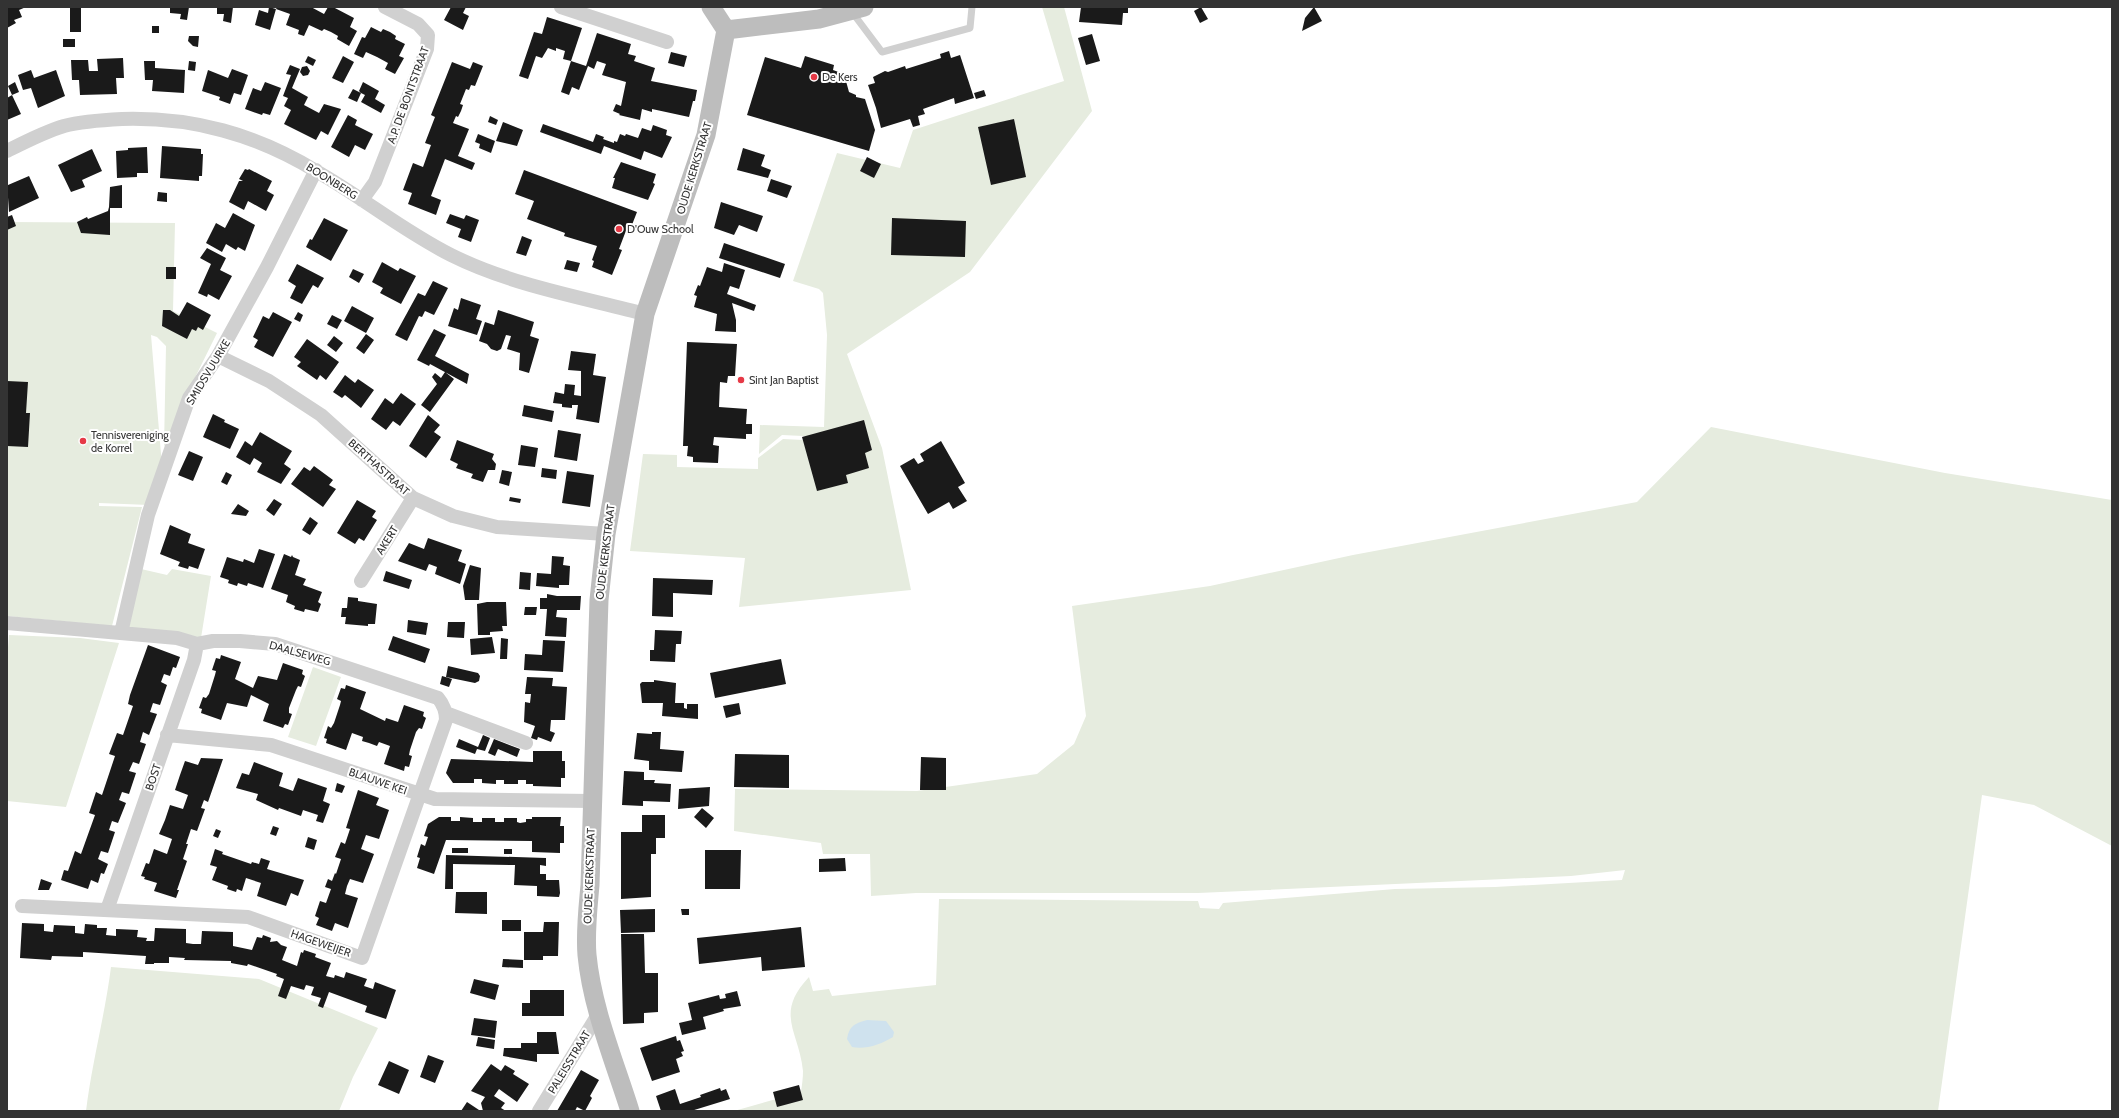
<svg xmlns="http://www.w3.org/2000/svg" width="2119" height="1118" font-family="Cabin,sans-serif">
	<rect width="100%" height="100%" fill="#fff"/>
	<path fill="#e6ecdf" d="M1042,7h22l28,104 -122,161 -123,82 35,94 29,142 -172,17 6,-49 -115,-7 13,-97 34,1v12l81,2v-11l25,-19 41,2v-4l-42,-2 -23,19 1,-29 64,2 3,-92 -4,-42 -4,-4 -26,-8 44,-128 63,15 13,-38 151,-49z
		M7,222l168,1 -2,88 44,22 -36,73 -17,41 2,-101 -9,-9 -6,-2 11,131 -13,39 -50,-2v3l43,1 -30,119 -105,-10z
		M1711,427l234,46 167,27v346l-78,-41 -52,-10 -44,316h-1204l67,-19c1,-7 2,-14 2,-21 -4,-40 -29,-57 6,-94l4,14 16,-2 3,7 104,-11 3,-86 259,2 2,7 19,1 4,-6 172,-14 100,-2 127,-7 3,-10 -54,6 -373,17h-282l-45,3 -1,-42h-47l-2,-11 -87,-12 1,-42 182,2 120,-17 37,-30 12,-28 -14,-110 138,-20 143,-31 284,-53z
		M141,569l26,6 5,-6 39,7 -10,62 -73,-11z
		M9,635l71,3 39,5 -53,164 -59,-6v-141z
		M313,667l28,10 -25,69 -28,-9z
		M111,967l148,12 119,49 -25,49 -14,34h-253c6,-49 19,-96 25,-144z"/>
	<path fill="#cfe2ee" d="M867,1020l19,1 8,11 -1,5c-11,7 -28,13 -41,10l-5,-8c2,-13 8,-16 20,-19z"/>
	<path fill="#1a1a1a" d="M7,7h19l-7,3 3,7 -8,3 2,3 -9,5z
		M70,7h11v25h-11z
		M170,7h19l-2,13 -7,-1 1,-5 -11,-1z
		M217,7h16l-2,16 -8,-2 1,-7h-7z
		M269,7l7,2 -6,21 -15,-5 4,-15 9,3z
		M277,7h34l13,7 4,-7h5l21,11 -4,9 7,4 -8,15 -12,-7 1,-3 -7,-4 -7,-3 -2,2 -13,-6 -5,11 -6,-2 1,-4 -13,-5 4,-11 -14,-5z
		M451,7h15l-3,6 6,3 -6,14 -19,-10z
		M1081,7h47v6h-5l-1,12 -43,-3z
		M1201,7l7,12 -8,4 -6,-12z
		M1314,7l8,14 -20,10 3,-13z
		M547,17l35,11 -11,33 15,5 11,-33 34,11 -3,10 8,2 -2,5 21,7 -4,13 46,9 -2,11h-2l-4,16 -37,-8v3l-10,-3 -2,11 -21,-5 1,-1 -7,-3 3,-7 5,2 5,-24 -24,-7 4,-11 -9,-3 -3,8 -6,-3 -9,24 -7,-3 -3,8 -8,-3 10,-31 -8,-2 2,-8 -9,-3v3l-8,-3 -6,10 -6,-2 -8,23 -9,-3 15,-44 8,2z
		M152,26h7v7h-7z
		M371,27l10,5 2,-3 7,3 6,4 -1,3 10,5 -6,12 5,2 -9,16 -10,-5 3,-6 -11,-6 -11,-5 -3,6 -9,-4 8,-17 3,1z
		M1092,34l8,27 -14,4 -8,-27z
		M189,36h10l-1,11 -5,-1 -5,-5z
		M63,39h12v8h-12z
		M949,51l2,7 9,-3 14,43 -19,6 -1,-6 -31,11 2,5 -7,2 2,9 -7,2 -3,-8 -29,9 -5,-20 -8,-23 7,-2 -2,-6 12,-6 3,1 17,-6 1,3 35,-11 -1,-4z
		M671,52l16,4 -3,11 -16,-4z
		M308,56l8,4 -3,6 -8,-4z
		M343,56l11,6 -11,21 -11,-5z
		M805,56l29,9 -1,5 11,4 5,18 7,3v2l9,2 10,31 -6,21 -122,-36 18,-58 36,11z
		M123,58l1,20h-8l1,16 -37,1 -1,-15h-7l-1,-20h17l1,11h9l-1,-12z
		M144,61h11v7l30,2 -1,23 -32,-2 1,-11h-8z
		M189,61l7,1 -1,9 -7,-1z
		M452,62l18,7 3,-7 10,4 -8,20 -4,-1 -2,5 -3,-1 -6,15 3,1 -2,6 -3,6 -2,-1 -3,7 16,6 -11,27 17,7 -3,7 -27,-11 -14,37 10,4 -5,15 -28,-11 4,-11 -9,-3 10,-27 10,4 5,-14 3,-8 -6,-2 10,-26 -4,-2z
		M290,65l10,4 -8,19 16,9 -4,8 15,8 5,-9 17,5 -13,26 -7,-4 -5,9 -32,-16 7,-14 -7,-4 4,-8 -5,-2 8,-21 -5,-1z
		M307,66l3,5 -2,4 -5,1 -3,-4 2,-5z
		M232,69l16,6 -7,20 -7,-2 -4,11 -11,-4 1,-3 -18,-6 6,-21 20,8z
		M31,70l3,8 22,-8 9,26 -27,12 -7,-20 -8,2 -5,-15z
		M15,82l4,10 -7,3 9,19 -14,6v-22l5,-3 -4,-9z
		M265,82l16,6 -11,27 -7,-2 -1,2 -17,-6 8,-21 8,3z
		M363,82l16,9 -4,8 10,6 -4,8 -20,-11 4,-7 -4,-2 -4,9 -9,-4 5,-9 8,4 -2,-2z
		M984,90l2,6 -10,3 -2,-6z
		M348,115l9,5 -2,5 18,9 -8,16 -10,-5 -6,12 -18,-10z
		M490,116l8,4 -2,5 -8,-3z
		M1014,119l12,58 -35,8 -13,-58z
		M503,122l20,8 -6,16 -21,-5z
		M543,124l50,18 3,-8 8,3 -1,2 11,4v-2l3,1 3,-8 5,2 1,-2 12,4 4,-10 9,3 2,-6 14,5 -1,5 6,2 -10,21 -18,-7 -3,9 -37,-14 -3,8 -61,-22z
		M478,134l17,7 -4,12 -12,-5 1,-4 -5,-2z
		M162,146l39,3v5h2l-1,22h-3v5l-39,-3z
		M147,147l1,26h-11v4l-20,1 -1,-27 12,-1v-2z
		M743,148l22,7 -4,11 10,4 -3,8 -31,-8z
		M92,149l10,22 -20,9 3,7 -14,5 -13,-27z
		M867,157l14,7 -7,14 -14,-7z
		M621,162l35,12 -3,9 2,1 -7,16 -36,-12 3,-10h-2z
		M245,169l3,1 1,-1 23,12 -5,10 7,4 -8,16 -18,-10 -4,9 -15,-8 10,-21h4l-4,-2z
		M524,170l113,42 -7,18 -3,-2 -8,21 3,1 -10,25 -20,-8 2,-6 -2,-1 5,-14 -33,-10 1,-3 -38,-14 7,-18 -19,-7z
		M29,176l10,22 -30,14 -2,-29 1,2z
		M771,179l21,7 -5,12 -20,-7z
		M122,185v23h-12v27l-29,-2 -4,-11 10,-5 1,2 20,-8 1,-4 1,-20z
		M158,192l9,1v9l-10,-1z
		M721,202l42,14 -6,16 -18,-7 -5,10 -20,-7z
		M233,213l22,12 -10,26 -7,-4 -2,3 -10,-6 -4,8 -16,-9 10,-20 9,5z
		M450,214l14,5 2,-4 13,5 -8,22 -13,-5 3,-8 -15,-6z
		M12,215l4,11 -9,4v-13z
		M324,218l24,12 -17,31 -25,-14 4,-8 2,1z
		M892,218l74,3 -1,36 -74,-2z
		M522,236l10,4 -6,16 -10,-3z
		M724,243l61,21 -5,14 -61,-20z
		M207,248l19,10 -6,12 12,6 -13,24 -11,-6 -1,3 -9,-4 13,-29 -11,-6z
		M567,260l13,3 -3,9 -13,-3z
		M382,262l16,9 2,-3 16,8 -15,28 -21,-11 3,-5 -11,-6z
		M724,263l21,7 -6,19 -9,-3 -3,8 29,11 -2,6 -22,-8 4,17v12l-21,-1 2,-17 -23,-7 3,-11 -3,-1 4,-10 2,1 7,-19 15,5z
		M297,264l27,14 -6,10 -5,-3 -11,19 -12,-6 6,-12 -8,-5z
		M166,267h10v12h-10z
		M353,269l11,5 -5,9 -10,-6z
		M433,281l15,7 -14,27 -9,-4 -3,6 -3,-1 -12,25 -12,-6 23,-42 7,3z
		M461,298l20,7 -5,14 6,2 -5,14 -29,-9 6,-18 4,2z
		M187,302l24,13 -8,15 -5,-3 -2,4 -4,-2 -5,10 -25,-13 1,-16h7l9,6z
		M352,306l22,12 -8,15 -22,-12z
		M498,310l36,12 -4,14 9,3 -10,34 -10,-3 1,-17 -13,-4 4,-13 -5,-1 -5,14 -4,2 -6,-2 -4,-5 -8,-3 6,-19 9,3z
		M273,312l19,10 -19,35 -19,-10 4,-7 -5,-3 10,-21 6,3z
		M298,312l5,3 -3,7 -6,-3z
		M332,315l10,5 -5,9 -10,-5z
		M434,329l12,6 -11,21 34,18 -2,10 -37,-20 -1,2 -12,-6z
		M366,334l8,6 -10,14 -8,-6z
		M334,336l9,7 -7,9 -9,-7z
		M307,339l32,23 -13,18 -6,-5 -3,5 -20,-14 4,-4 -7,-5z
		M687,342l50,2 -2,32h-7l-1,7 -7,-1 -1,25 28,2 -1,15h6v10h-6v5l-32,-2 -1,8 6,1 -1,17 -25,-1v-5l-6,-1 1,-10h-5z
		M571,351l25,3 -3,21 13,2 -7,46 -23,-4 2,-14h-6v3l-10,-1v-3l-9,-1 2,-11 9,2 1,-10 10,1 -1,10 7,1v-25l-13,-1z
		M445,372l9,7 -24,33 -9,-7 16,-21 -5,-7 3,-4 6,5z
		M345,375l10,8 3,-4 16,11 -13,18 -16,-13 -3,3 -9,-6z
		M7,381l21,1 -2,31h4l-2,34 -21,-1z
		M401,393l15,11 -16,22 -7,-5 -7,9 -15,-11 14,-21 8,6z
		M524,405l30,6 -2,11 -30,-6z
		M213,414l12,6 -1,2 15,7 -9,20 -27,-12z
		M428,415l12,10 -6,7 7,5 -15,21 -17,-12z
		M864,420l8,30 -7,3 4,15 -23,7 2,8 -31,8 -15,-54z
		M558,430l23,4 -4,27 -23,-4z
		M260,432l32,19 -8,13 7,5 -10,15 -24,-12 5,-9 -8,-5 -4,7 -14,-8 9,-16 7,5z
		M457,440l37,14 -2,5 4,5 -1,6h-7l-5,12 -12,-4 2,-4 -17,-6 2,-4 -8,-4z
		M941,441l24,42 -7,4 9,14 -14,8 -4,-7 -21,12 -28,-48 14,-8 4,6 6,-3 -4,-7z
		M521,445l17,3 -3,19 -17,-2z
		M189,451l14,6 -10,24 -15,-6z
		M314,466l19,14 -4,5 7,4 -13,18 -32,-23 13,-17 6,4z
		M542,468l15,2 -1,9 -15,-2z
		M502,470l10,2 -3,14 -10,-3z
		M567,471l27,4 -4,32 -28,-4z
		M226,472l6,3 -5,10 -6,-3z
		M510,497l11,2 -1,4 -11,-2z
		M274,499l8,5 -8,12 -8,-6z
		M357,500l19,11 -4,6 5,3 -13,21 -5,-3 -4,6 -18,-11z
		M238,504l11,7 -3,5 -15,-2z
		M310,517l8,6 -8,12 -8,-5z
		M170,525l21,9 -3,9 17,6 -7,20 -9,-3 -1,3 -10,-3 2,-4 -20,-8z
		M428,538l34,12 -4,11 8,3 -6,20 -25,-10 2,-7 -8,-3 -3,7 -28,-10 11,-18 15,6z
		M259,549l16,5 -12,34 -15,-5 -1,3 -9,-3 -1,3 -9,-3 1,-3 -9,-3 7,-20 16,5 1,-3 10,4z
		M284,554l7,3 1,-2 1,2 7,3 -5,15 11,4 -3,6 19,7 -4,10 3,2 -3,8 -13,-3 -1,3 -10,-3 1,-3 -9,-4 2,-7 -17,-6z
		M552,556l12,1 -1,8 7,1 -1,19h-10v3l-23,-2 1,-13 14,1z
		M470,565l11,3 -2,32h-14l-2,-14z
		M386,571l26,9 -3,9 -26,-8z
		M520,572l11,1 -1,17 -11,-1z
		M653,578l60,2 -1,15 -39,-2v24l-21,-1z
		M547,594l10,2h24l-1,14h-23l-1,7 11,1 -1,19 -21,-1 2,-27h-7v-11h7z
		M348,597l10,1v3l19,3 -2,20h-7v2l-23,-2 1,-7h-5l1,-9h5z
		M487,602h19l1,24h-5l1,5 -13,1v3h-12l-1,-31z
		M525,607h12l-1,8h-12z
		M408,620l20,3 -2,12 -19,-3z
		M448,622h17l-1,16 -17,-1z
		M655,630l27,1 -1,13h-5l-1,18 -25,-1v-11h4z
		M393,636l37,13 -5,14 -37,-13z
		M492,637l3,16 -24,2 -1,-16z
		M501,638l7,1 -1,20h-7z
		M543,640l22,1 -2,31 -39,-2 1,-16 17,1z
		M148,645l32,12 -4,11 -3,-1 -3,9 -6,-2 -3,8 6,3 -7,20 -7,-2 -3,9 7,2 -8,21 -6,-3 -3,10 6,2 -7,20 -6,-2 -4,9 7,2 -7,21 -7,-2 -3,8 7,3 -8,20 -6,-2 -3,9 6,2 -7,21 -7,-2 -3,8 10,5 -4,10 -3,-1 -3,10 -7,-3 -3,9 -27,-9 3,-10 4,1 7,-20 6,3 14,-39 -6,-2 7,-21 6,3 13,-39 -6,-2 8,-21 6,2 10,-29 -5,-2 2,-9z
		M221,655l20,7 -6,17 18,9 5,-12 19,4 6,-17 20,7 -1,4 3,2 -4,11 -3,-1 -2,4 -7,18v5l3,1 -4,11 -3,-1 -2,4 -20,-7 6,-17 -18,-9 -4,12 -20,-4 -6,17 -20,-7 1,-4 -3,-1 4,-11 3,1 3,-4 6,-19 1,-4 -4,-1 4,-12 4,1z
		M781,659l5,25 -71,14 -5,-25z
		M448,666l30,7 2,3 -1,5 -4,2 -29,-6z
		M442,676l10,3 -3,8 -9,-3z
		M527,677l26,1 -1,8 15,1 -2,33h-14l-1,11 5,2 -4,9 -13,-5 -1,3 -6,-2 4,-12 -11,-4 1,-20 5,1 1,-9h-6z
		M654,680l22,3 -1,20h9v5l3,1v-5h11v15l-36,-3 1,-13h-21l-2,-19 2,-2h12z
		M346,685l20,7 -6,17 25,12 1,-3 12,4 6,-17 20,7 -1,4 3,2 -4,11 -3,-1 -3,4 -6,18 -1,5 3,1 -3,11 -4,-1 -1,5 -20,-7 6,-18 -11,-4 -2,4 -8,-3 -7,-2 1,-4 -11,-4 -6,17 -20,-7 1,-4 -3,-1 4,-12 3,2 3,-5 6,-18 1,-4 -4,-2 4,-11 4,1z
		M739,703l2,11 -15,4 -3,-12z
		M652,732h9l-1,17 24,2 -2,21 -33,-2v-9l-15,-2 3,-26 15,1z
		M483,735l7,3 -5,13 -8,-2 -2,5 -19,-7 3,-8 19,8z
		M494,739l26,10 -3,8 -19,-8 -3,7 -7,-3z
		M533,751h29v10h3v17h-4v9l-28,-1v-2h-7v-4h-8v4h-14v-4h-8v4l-14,-1v-4h-8v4h-21l-7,-10 5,-14 82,3z
		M735,754l54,1v33l-55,-1z
		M921,757l25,1v32h-26z
		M201,758l22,1 -15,43 -4,-2 -3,8 4,1 -8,22 -6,-2 -5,15h2l-5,15 4,2 -10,29h2l-3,8 -22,-7 3,-8 -13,-4 1,-2 -4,-1 5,-13 3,1 5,-15 13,5 5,-15 -13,-5 6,-14 5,-15 13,4 5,-14 -13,-5 5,-15 5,-14 13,4z
		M254,762l29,11 -4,13 14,5 5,-13 29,10 -4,13 7,3 -7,19 -7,-2 2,-6 -15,-5 -2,6 -22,-8 -1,2 -22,-10 2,-6 -22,-6 6,-15 7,2z
		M624,771l20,1v8h11l-1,3 17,1 -1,18 -27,-1v5l-21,-1z
		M337,783l8,3 -3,7 -7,-2z
		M710,787l-1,19 -31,3 1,-20z
		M358,790l21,8 -3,7 13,5 -10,29 -13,-4 -5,14 13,5 -11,29 -13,-4 -3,7 -2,8 13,4 -10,30 -13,-5 -3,8 -16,-6 3,-7 -4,-2 5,-15 6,2 5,-14 -6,-2 3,-8 4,2 3,-8 1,1 5,-15 -6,-2 6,-15 4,2 5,-15 -4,-1z
		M702,808l12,10 -8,10 -12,-11z
		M642,815h23v23h-9v16h-5v43l-30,2v-67h21z
		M439,817h12v4h9v-4l13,1v4h9v-4h13v4h9v-4h13v4l3,1 6,-1v-3h6v-2h29l-1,9h4v17h-4v10l-28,-1v-11l-86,-1 -12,34 -17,-6 3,-10 -3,-1 4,-13 4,2 3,-9 -4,-1 4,-12z
		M273,826l6,2 -3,8 -6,-2z
		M216,829l5,2 -3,7 -5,-2z
		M308,837l9,3 -3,10 -9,-3z
		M452,848h16v5h-16z
		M215,849l8,3 -1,2 29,10 1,-2 7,2 2,-6 9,3 -3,8 37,11 -6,16 -7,-3 -5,13 -15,-5 -14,-5 4,-13 -15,-5 -4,13 -5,-2 -1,3 -9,-3 1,-3 -16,-6 5,-13 -7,-2z
		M504,849h8v5h-8z
		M705,850h36l-1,39h-35z
		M446,855l100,3v8l-6,-1v9h6v6h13l1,13 -1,4 -22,-1v-10l-23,-1 1,-20 -62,-1v25h-8z
		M845,858l1,13 -27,1v-13z
		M41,879l11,4 -3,7h-11z
		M456,892h31v22l-32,-1z
		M655,909v23l-34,1 -1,-23z
		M681,909h8v6h-7z
		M502,920h19v11h-19z
		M544,922h15l-1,34h-15v4h-19v-28h19z
		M22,923l22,1v7l9,1 1,-7 21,1v7l9,1 1,-10 12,1v3h10l-1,7 10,1v-7l22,1 -1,7 10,1 -1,3h8l1,-13 31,1v14l7,1h8l1,-13 31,1v14l19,4 5,-13 5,1 1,-3 8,3 -1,4 7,-1 4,4 6,2 -5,13 15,6 4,-14 2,1 1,-3 12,4 -1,3 16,6 -5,13 8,2 1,-3 9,3 2,-6 21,7 -3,7 9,3 2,-7 21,8 -10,29 -21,-7 2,-6 -38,-14 -6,16 -5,-2 3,-8 -10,-3 3,-8 -8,-2 -2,5 -13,-4 -5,13 -8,-3 6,-17 -8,-3 1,-2 -29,-10 -1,2 -16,-3v-2l-47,-1 1,-2 -16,-1v6h-15v1h-9l1,-8 -63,-4v5l-31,-1 -1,4 -31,-2z
		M801,927l4,40 -43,4 -1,-14 -62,7 -2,-26z
		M621,934h23l1,39h13v39l-14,1v10l-21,1z
		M503,959l20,1v8l-21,-1z
		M474,979l25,6 -4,15 -25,-7z
		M530,990h34v26h-42v-13h8z
		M737,991l4,15 -18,3 1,2 -21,6 3,12 -24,6 -3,-12 13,-3 -4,-17 31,-8 1,4 6,-1 -1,-4z
		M474,1018l23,3 -2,17 -24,-3z
		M537,1032h19l3,22h-22v8l-34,-6 1,-8h17v-5h16z
		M676,1036l1,5 3,-1 4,11 -3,1 2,4 -7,3 4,13 -28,9 -12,-33z
		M478,1037l17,3 -1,9 -18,-3z
		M428,1055l16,6 -9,22 -15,-6z
		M389,1061l20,9 -10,24 -21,-9z
		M491,1064l10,7 4,-6 10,6 -2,3 16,10 -12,18 -18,-13 -5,7 11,7 -4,5 5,3h-23l-2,-8 4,-6 -14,-6z
		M581,1070l18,10 -9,16 2,2 -7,13 -8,-4 -2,4h-18z
		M799,1085l4,15 -26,7 -4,-15z
		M720,1088l1,3 5,-2 4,10 -39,12h-30l-5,-15 19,-7 5,15 21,-7 -1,-2z
		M467,1102l12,8 2,1h-20z"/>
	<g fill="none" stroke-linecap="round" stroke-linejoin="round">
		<path stroke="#d0d0d0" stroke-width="7" d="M852,12l30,40 88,-24 2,-21"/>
		<path stroke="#d0d0d0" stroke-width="14" d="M561,7l106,35
			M7,151c18,-9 37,-19 57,-25 19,-5 38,-6 58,-7 71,-2 133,15 194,52 46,26 87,60 135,84 60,30 129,42 194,59
			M362,200l13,-18 52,-133 1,-14 -10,-11 -33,-17
			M218,356l51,25 52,34 92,83 40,18 44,11 109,7
			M361,581l52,-83
			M7,623l170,15 20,6 16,-3h27l35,3 163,54c6,7 8,13 8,22l-84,238 -114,-41 -226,-11
			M121,633l27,-118 41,-117 29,-42 49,-89 49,-97
			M446,713l80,30
			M167,735l104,10 164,54 157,2
			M107,910l87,-250 3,-16
			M539,1111l60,-98"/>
		<path stroke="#bdbdbd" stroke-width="19" d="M726,30l93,-11 45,-12
			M630,1111c-16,-51 -38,-103 -43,-156 -2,-23 1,-47 3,-70l9,-285 7,-66 39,-220 61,-179 20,-105 -15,-23"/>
	</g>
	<g fill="#e63946" stroke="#fff" stroke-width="1.5">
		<circle cx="814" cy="77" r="4"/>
		<circle cx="619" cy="229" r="4"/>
		<circle cx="741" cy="380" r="4"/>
		<circle cx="83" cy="441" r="4"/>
	</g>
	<g text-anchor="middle" stroke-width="4" stroke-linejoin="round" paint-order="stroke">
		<g font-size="11" fill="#333" stroke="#fff" text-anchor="start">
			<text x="822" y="81">De Kers</text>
			<text x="627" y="233">D'Ouw School</text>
			<text x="749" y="384">Sint Jan Baptist</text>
			<text x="91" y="439">Tennisvereniging<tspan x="91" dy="13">de Korrel</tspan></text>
		</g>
		<g font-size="11" fill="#333" stroke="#fff">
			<text transform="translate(408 95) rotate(-70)" y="4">A.P. DE BONTSTRAAT</text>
			<text transform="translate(694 168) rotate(-73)" y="4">OUDE KERKSTRAAT</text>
			<text transform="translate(332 181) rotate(32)" y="4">BOONBERG</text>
			<text transform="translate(208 372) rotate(-59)" y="4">SMIDSVUURKE</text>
			<text transform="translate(379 467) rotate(42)" y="4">BERTHASTRAAT</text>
			<text transform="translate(387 540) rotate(-58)" y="4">AKERT</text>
			<text transform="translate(605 552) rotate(-83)" y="4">OUDE KERKSTRAAT</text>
			<text transform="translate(300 653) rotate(16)" y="4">DAALSEWEG</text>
			<text transform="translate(153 777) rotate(-71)" y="4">BOST</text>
			<text transform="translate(378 781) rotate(19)" y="4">BLAUWE KEI</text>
			<text transform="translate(589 876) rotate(-88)" y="4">OUDE KERKSTRAAT</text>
			<text transform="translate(321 943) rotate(19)" y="4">HAGEWEIJER</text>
			<text transform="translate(569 1062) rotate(-59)" y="4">PALEISSTRAAT</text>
		</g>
	</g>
	<rect width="2119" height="1118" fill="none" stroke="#333333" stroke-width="16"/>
</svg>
